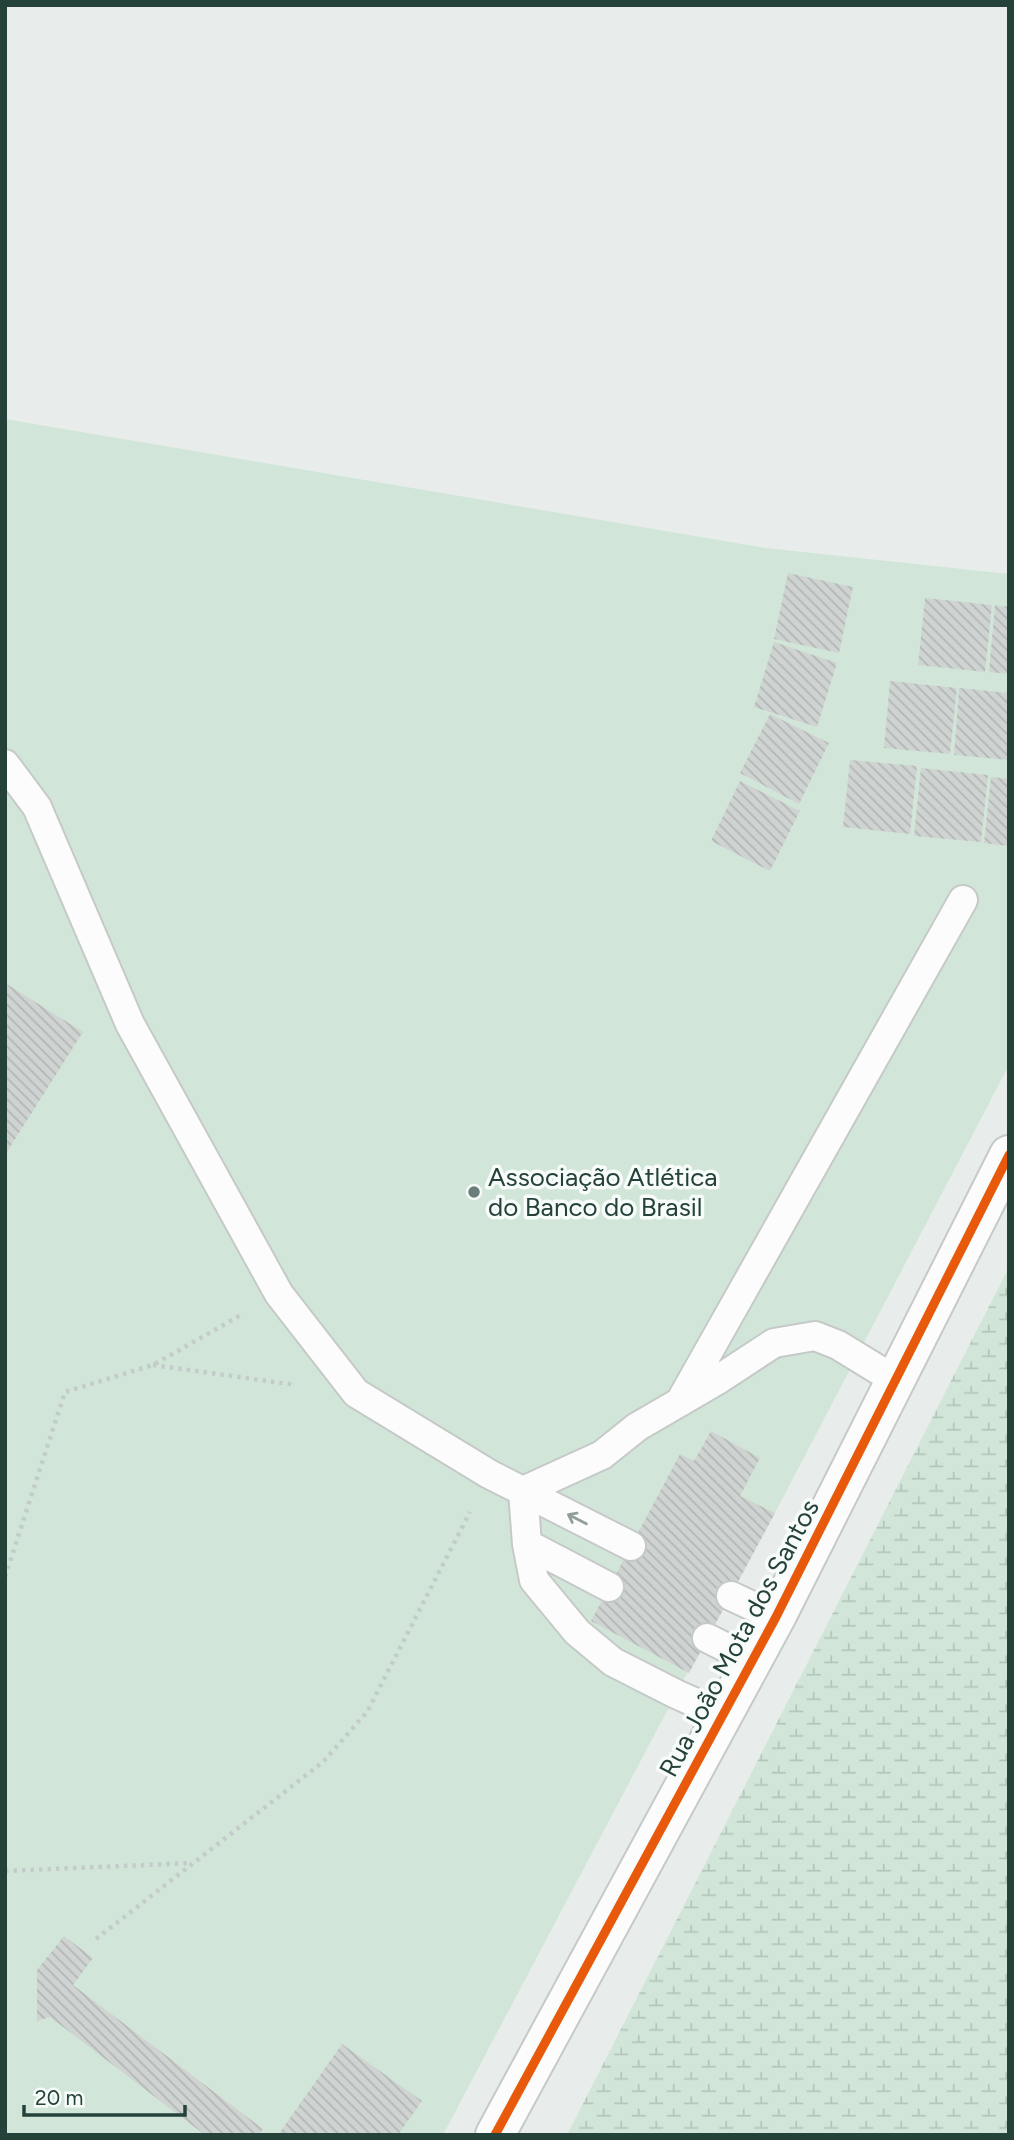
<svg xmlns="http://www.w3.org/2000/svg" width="1014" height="2140" font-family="Figtree,sans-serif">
	<defs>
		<pattern id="wetland-marsh" width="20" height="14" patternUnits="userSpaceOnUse" patternTransform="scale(1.75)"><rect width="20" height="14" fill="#d1e6d8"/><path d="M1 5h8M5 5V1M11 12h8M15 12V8" fill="none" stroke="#b3c6ba"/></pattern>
		<pattern id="building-back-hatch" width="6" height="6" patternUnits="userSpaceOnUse" patternTransform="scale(1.75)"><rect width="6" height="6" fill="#cfd4d2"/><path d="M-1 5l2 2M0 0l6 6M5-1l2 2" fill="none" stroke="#b2b7b5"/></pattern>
	</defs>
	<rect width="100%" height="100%" fill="#e8edeb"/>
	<path fill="url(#wetland-marsh)" d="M1009,1267v868h-442z"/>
	<path fill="#d1e6d8" d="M5,419l761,129 243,26v491l-234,448 -99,181 -233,441h-438z"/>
	<path fill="url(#building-back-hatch)" d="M788,573l65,14 -14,66 -65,-14z
		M925,598l67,7 -7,67 -67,-7z
		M995,605l14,2v67l-20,-2z
		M774,642l63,21 -20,64 -63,-20z
		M890,681l67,7 -7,66 -66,-6z
		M959,688l50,5v67l-55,-5z
		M770,714l59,29 -30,61 -59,-31z
		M850,760l67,6 -7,68 -67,-7z
		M921,768l67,7 -7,67 -67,-6z
		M991,777l18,2v67l-25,-3z
		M740,781l60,30 -30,60 -59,-30z
		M5,983l78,49 -78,123z
		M711,1431l49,27 -20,38 35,17 -86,160 -98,-52 89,-167 14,7z
		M64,1936l29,22 -20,27 190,144 -5,6h-53l-155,-118 -13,4v-51z
		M342,2044l80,57 -24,34h-120z"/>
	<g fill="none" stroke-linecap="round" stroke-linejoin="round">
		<defs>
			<path id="lane" d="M5,764l32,43 93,217 149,270 77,99 133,81 142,72
				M680,1402l283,-502
				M523,1491l79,-36 35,-28 79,-46 58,-38 41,-7 23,9 57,35
				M523,1491l4,53 7,36 43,52 36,30 63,32 47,21
				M527,1544l82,43
				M731,1596l45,21
				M707,1638l46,23"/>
			<path id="street" d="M495,2135l281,-518 233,-462"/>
		</defs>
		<use href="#lane" stroke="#c5cac8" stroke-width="32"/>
		<use href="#street" stroke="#c5cac8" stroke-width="42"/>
		<path stroke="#c3ccca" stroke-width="4.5" stroke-dasharray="3.5 5" stroke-linecap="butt" d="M153,1365l143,20
			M5,1577l60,-185 88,-27 88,-50
			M5,1871l187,-8
			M96,1939l227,-177 44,-50 103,-200"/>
		<use href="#lane" stroke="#fcfcfc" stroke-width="28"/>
		<use href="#street" stroke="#fcfcfc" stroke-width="38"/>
		<defs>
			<path id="cycleway" d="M495,2135l281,-518 233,-462"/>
		</defs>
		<use href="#cycleway" stroke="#f7fbf9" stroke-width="13"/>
		<use href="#cycleway" stroke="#e8590c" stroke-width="9"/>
	</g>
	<defs><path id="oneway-shaft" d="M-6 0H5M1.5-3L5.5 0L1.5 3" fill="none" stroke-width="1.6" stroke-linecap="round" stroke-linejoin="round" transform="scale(1.75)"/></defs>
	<use stroke="#909f9b" href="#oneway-shaft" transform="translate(577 1519) rotate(-153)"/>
	<circle fill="#697e78" stroke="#f7fbf9" stroke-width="2.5" cx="474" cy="1192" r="7"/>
	<g text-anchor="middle" stroke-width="7" stroke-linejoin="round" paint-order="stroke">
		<g font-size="26" fill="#24423a" stroke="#f7fbf9" text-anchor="start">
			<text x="488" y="1186">Associação Atlética<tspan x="488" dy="30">do Banco do Brasil</tspan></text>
		</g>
		<g font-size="26" fill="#24423a" stroke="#f7fbf9">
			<text transform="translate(739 1638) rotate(-62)" y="9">Rua João Mota dos Santos</text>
		</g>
	</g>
	<rect width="1014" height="2140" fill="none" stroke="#24423a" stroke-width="14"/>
	<path d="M24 2105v10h161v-10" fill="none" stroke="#24423a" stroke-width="3.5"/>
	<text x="35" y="2105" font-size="21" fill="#24423a" stroke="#f7fbf9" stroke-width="5" paint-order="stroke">20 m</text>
</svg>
